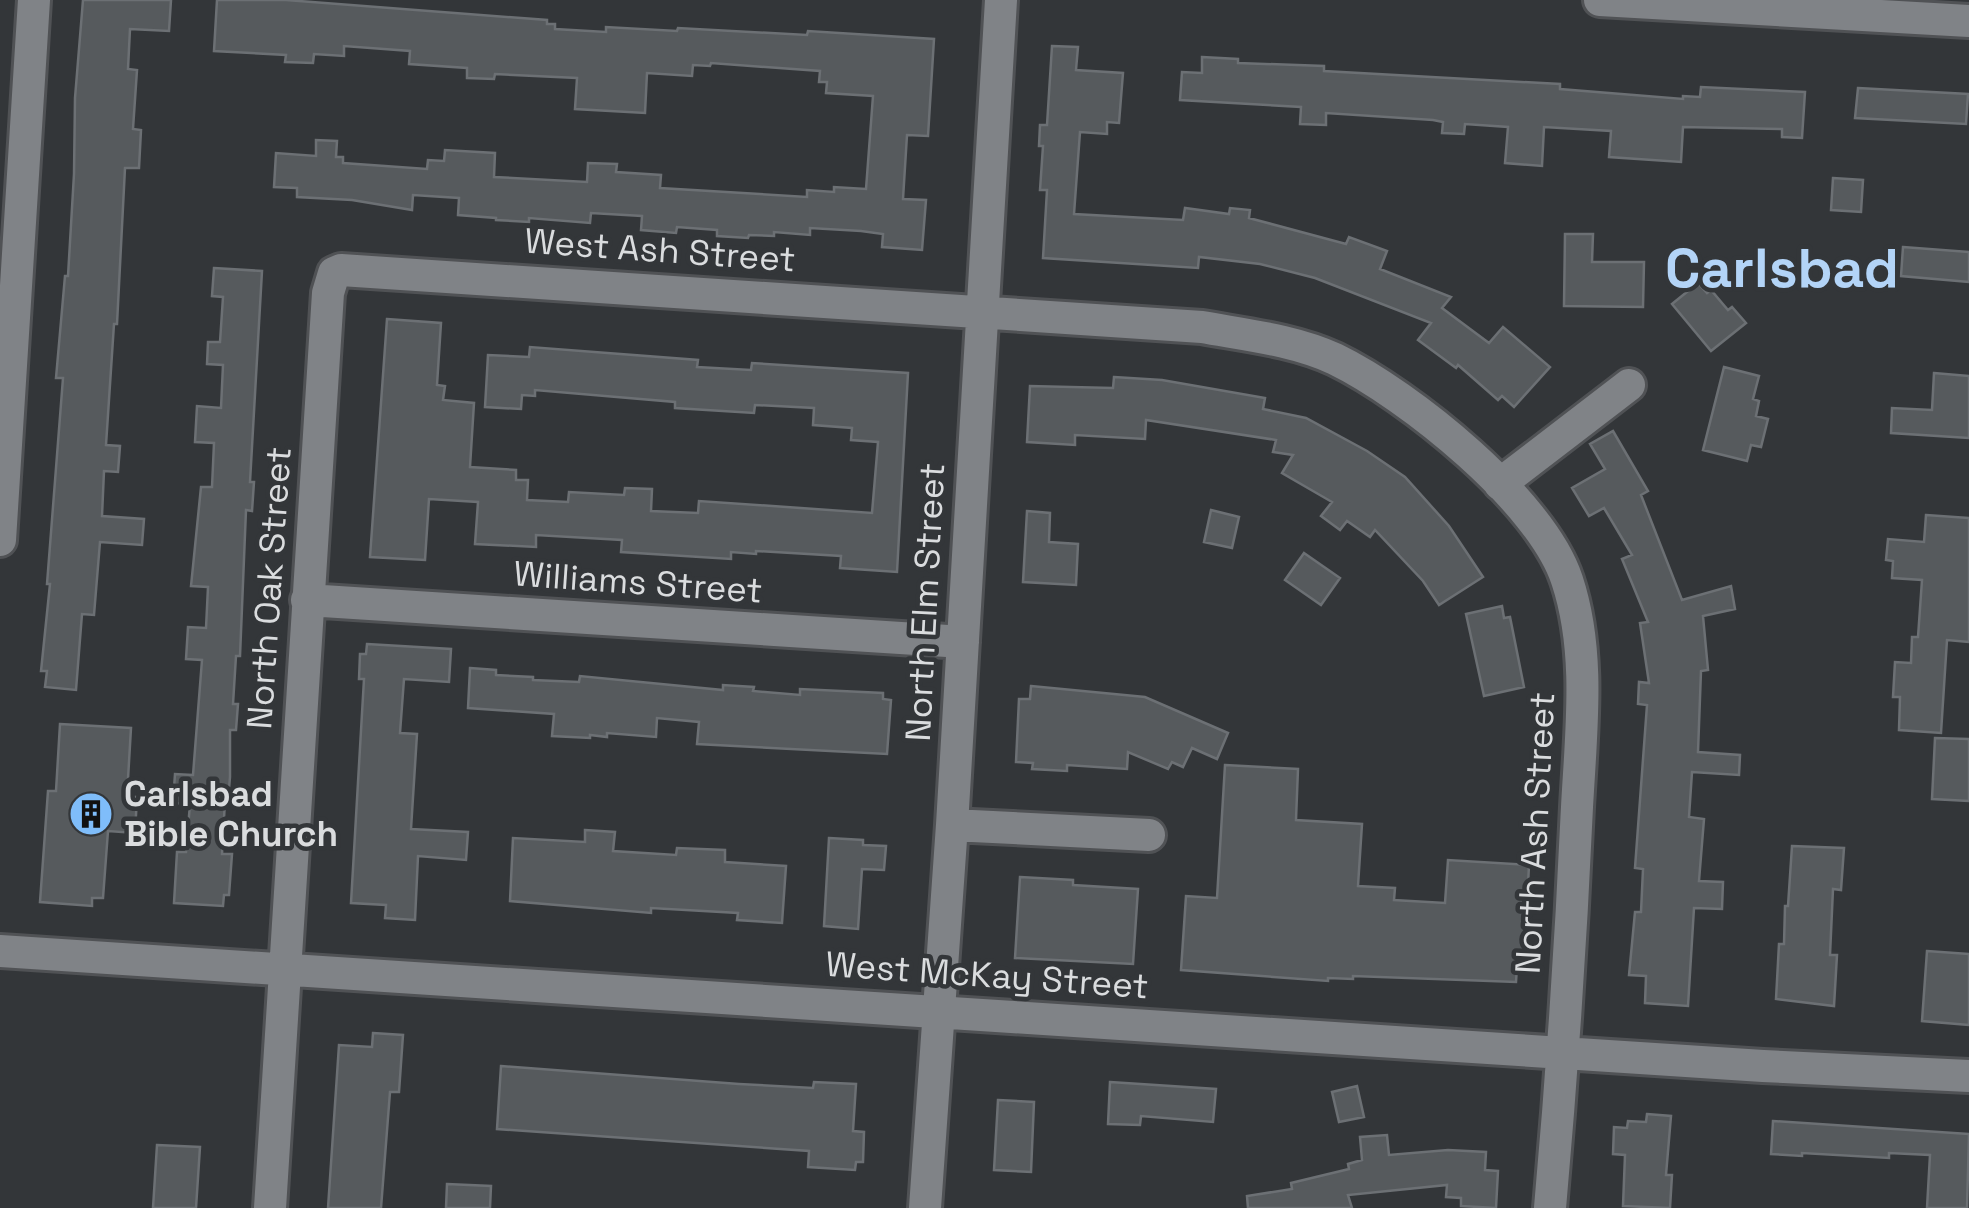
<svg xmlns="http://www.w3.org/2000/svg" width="1969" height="1208" font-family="'Space Grotesk',sans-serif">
	<rect width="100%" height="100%" fill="#333639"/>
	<path fill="#565a5d" stroke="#6c7074" stroke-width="2.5" d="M83,0h88l-2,31 -39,-2 -2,40 9,1 -4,59 8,1 -2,38h-14l-8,156h-3l-8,121 14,1 -2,26 -14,-1 -2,45 42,3 -2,26 -42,-3 -6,73 -12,-1 -6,76 -31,-3 2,-16h-6l9,-87h-3l16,-206h-7l9,-102h3l6,-102 1,-76z
		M217,0h69l261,20v4h8v5l51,3v-5l71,4 1,-3 129,7 1,-4 126,8 -6,97 -21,-1 -4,64 23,1 -4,50 -40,-3 1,-13 -22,-3 -51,-3v7l-36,-3v4l-25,-1 -1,3 -31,-2v-6l-40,-3 -1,6 -35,-3 1,-14 -51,-3 -1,10 -61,-5v4l-33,-2v-2l-38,-3 1,-17 -46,-3 -1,15 -60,-10 -55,-3v-9l-23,-1 2,-34 40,3v-16l21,1 -1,16h7v6l84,6 1,-9 16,1 1,-11 50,3 -1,24 93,5 1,-19 29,1 -1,8 45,3 -1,13 147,9v-7l27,2v-5l32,2 7,-93 -47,-3 1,-11h-8l1,-11 -109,-8 -1,3 -17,-1 -1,11 -45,-3 -2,40 -70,-4 2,-31 -82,-4 -1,5 -27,-1v-10l-58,-4 1,-13 -66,-5v10l-30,-2 -1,9 -28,-1 1,-7 -72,-4z
		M1052,46l26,1 -2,23 47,3 -4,50 -12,-1v12l-27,-2 -6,82 109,6 2,-12 44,6 1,-6 20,2 -1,8 97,26 3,-7 38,14 -7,18 71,28 -9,11 47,35 14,-16 47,40 -36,40 -12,-11 -4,4 -40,-35 -2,3 -38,-28 13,-17 -116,-45 -55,-14 -61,-7 -1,11 -155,-10 4,-68h-7l3,-44h-4l1,-21h7z
		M1202,57l36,2v4l86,3v5l236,13v5l123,10v-3l17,1 1,-10 104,5 -3,46 -20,-1v-8l-99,-2 -2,35 -72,-5 2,-26 -67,-4 -2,39 -37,-3 3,-36 -43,-3 -1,10 -22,-1 1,-11 -10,-2 -107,-7v12l-26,-1 1,-17 -121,-7 2,-28 20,1z
		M1858,88l110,6 -2,30 -111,-6z
		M1833,178l30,2 -2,32 -30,-2z
		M1565,234h28l-1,28h52l-1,45 -79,-1z
		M1903,247l66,5v30l-68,-6z
		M214,268l48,3 -12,211h4l-2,29 -6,-1 -6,146h-4l-3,48h5l-2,26h-6v47l-2,24h-3l-3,53h10l-3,41h-5l-1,11 -49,-3 3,-51h9l4,-48 -17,-1 2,-29 18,1 9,-115 -16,-1 2,-32 18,1 2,-41 -17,-1 10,-99h11l2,-44 -19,-1 2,-36 24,2 2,-43 -16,-1 1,-22h12l3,-45 -11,-1z
		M1698,283l9,10 4,-3 17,20 4,-3 14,16 -35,28 -39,-47z
		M387,319l54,4 -4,62 8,1 -2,14 31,3 -4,64 46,3v10h12l-1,20 41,2 1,-10 55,3 1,-7 27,1 -1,22 47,2 1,-12 173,12 6,-71 -27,-2 1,-12 -39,-3 1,-17 -59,-3 -1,8 -79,-5v-6l-140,-12v6l-13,-1 -1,14 -36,-2 3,-52 41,2 1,-10 168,13 -1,7 54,3 1,-7 156,10 -11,199 -57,-4 1,-12 -85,-5v3l-25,-2v7l-110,-7 1,-12 -86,-5v12l-61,-3 3,-42 -49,-3 -4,61 -55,-3z
		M1724,367l35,9 -6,23 6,2 -3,15 12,3 -7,28 -10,-2 -4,16 -44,-11z
		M1934,373l35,3v62l-78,-5 1,-25 40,2z
		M1114,377l48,3 103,18 -2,11 43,9 61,33 38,26 44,49 34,51 -44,28 -16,-24 -48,-51 -5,7 -23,-16 -7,9 -19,-14 11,-14 -50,-29 11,-18 -20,-3 3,-12 -130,-20 -1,19 -70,-4v10l-48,-3 3,-56 83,2z
		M1613,431l35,60 -7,4 41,105 49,-14 4,23 -32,7 5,54 -7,1 -3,81 42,3 -1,20 -47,-3 -3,45 15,2 -5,62 24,1 -1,27 -28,-1 -6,98 -43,-3 1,-27 -17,-1 6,-63h6l2,-43 -8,-1 12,-163 -9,-1 1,-22 10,1 -9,-60 8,-1 -26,-63 10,-4 -28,-47 -15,8 -17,-28 33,-19 -15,-25z
		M1211,510l28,7 -7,31 -28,-6z
		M1027,511l23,2 -1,29 29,2 -2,41 -53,-3z
		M1926,515l43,3v124l-22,-2 -6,93 -42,-3 1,-33h-7l2,-35 16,1 1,-26h6l4,-57 -30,-2 1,-17 -7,-1 2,-21 36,3z
		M1304,553l36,25 -19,27 -36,-25z
		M1502,606l2,12 6,-1 14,70 -40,9 -18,-82z
		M367,644l84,5 -2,33 -45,-3 -4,54 17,1 -6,95 57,3 -2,28 -48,-4 -3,64 -30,-2 1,-13 -35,-2 13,-224h-5l1,-25h6z
		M470,668l26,2v5l37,2v3l46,2 1,-6 143,14v-5l31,2 -1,4 47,4v-6l83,4v6l8,1 -4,54 -190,-10 2,-22 -42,-4 -1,19 -49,-4v4l-17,-2v3l-38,-2 2,-22 -86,-6z
		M1031,686l114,11 83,36 -11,26 -25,-11 -9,19 -11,-5 -4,7 -40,-17 -1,17 -60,-4v6l-35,-2 1,-6 -17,-1 3,-63h11z
		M60,724l71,4 -4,68 10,1 -2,36 -27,-2 -5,67h-11v8l-52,-4 8,-111h8z
		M1935,738l34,1v62l-37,-2z
		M1225,765l73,4 -2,51 66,4 -4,62 37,2 -1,12 51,3 3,-43 81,5 -5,103 -7,-1 -1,15 -163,-6v3l-25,-1v3l-147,-11 5,-74 31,2z
		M585,830l30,2 -2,19 63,4 1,-7 48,2v12l61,4 -4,57 -45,-3 1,-7 -87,-5v5l-141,-12 3,-63 72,4z
		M829,838l34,2v5l23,1 -2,24 -22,-1 -4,60 -34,-3z
		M1792,846l52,2 -3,42 -8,-1 -3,66h7l-3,51 -58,-7 3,-55h5l1,-38h3z
		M1020,877l53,3v5l65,4 -5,75 -118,-6z
		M1927,951l42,3v71l-47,-4z
		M373,1033l30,2 -4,57h-9l-9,116h-53l11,-163 33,2z
		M501,1066l238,18 74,4 1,-6 42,2 -3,47 11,1 -1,30h-7l-1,8 -47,-3 1,-16 -312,-22z
		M1110,1082l106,7 -3,33 -72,-6 -1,9 -32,-1z
		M1357,1086l7,31 -25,5 -7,-30z
		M998,1100l36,2 -3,70 -37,-2z
		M1647,1114l24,2 -5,59h6l-2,33 -47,-2 2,-51 -12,-1 1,-27 13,1 1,-7 18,1z
		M1773,1121l196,13 -2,74h-40l3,-53 -41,-2v5l-87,-5v3l-31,-2z
		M1387,1135l2,20 59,-5 38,2 -1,18 13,1 -2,37 -35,-2v-8l-15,-1 1,-12 -99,10 4,13h-104l-1,-12 45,-7 -1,-6 58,-14 -1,-5 14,-4 -2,-23z
		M157,1145l43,2 -4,61h-43z
		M447,1184l44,2 -1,22h-44z"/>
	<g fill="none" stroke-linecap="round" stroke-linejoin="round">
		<defs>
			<path id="minor" d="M1600,0l369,21
				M1500,484l129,-99
				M0,540l34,-540
				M307,600l656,42
				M952,825l197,10
				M0,951l1763,115 206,10
				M270,1208l58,-915 6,-20 7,-3 861,57c44,8 92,13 133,32 74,36 206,142 232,221 24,72 14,152 10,227 -6,134 -15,267 -27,401
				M925,1208l27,-383 49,-825"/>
		</defs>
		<use href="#minor" stroke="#505255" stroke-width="38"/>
		<use href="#minor" stroke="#808387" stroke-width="32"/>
	</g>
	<defs>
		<symbol id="building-disc" viewBox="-11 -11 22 22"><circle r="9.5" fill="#7fbdfa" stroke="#333639"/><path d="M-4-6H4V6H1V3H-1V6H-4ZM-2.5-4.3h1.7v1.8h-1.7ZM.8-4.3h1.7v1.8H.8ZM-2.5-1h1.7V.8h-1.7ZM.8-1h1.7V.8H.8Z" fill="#111"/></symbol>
	</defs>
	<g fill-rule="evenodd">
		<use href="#building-disc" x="66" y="789" width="50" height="50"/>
	</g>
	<g text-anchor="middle" stroke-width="9" stroke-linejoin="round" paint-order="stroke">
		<g font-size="35" fill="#dadcde" stroke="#333639">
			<text transform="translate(660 250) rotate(4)" y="12">West Ash Street</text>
			<text transform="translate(638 582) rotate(4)" y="12">Williams Street</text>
			<text transform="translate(269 588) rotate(-86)" y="12">North Oak Street</text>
			<text transform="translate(925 602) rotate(-87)" y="12">North Elm Street</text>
			<text transform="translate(1535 833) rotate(-87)" y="12">North Ash Street</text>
			<text transform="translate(987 975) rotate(4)" y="12">West McKay Street</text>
		</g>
		<g font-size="35" font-weight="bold" fill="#dadcde" stroke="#333639" text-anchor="start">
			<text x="124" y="806">Carlsbad<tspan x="124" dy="40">Bible Church</tspan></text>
		</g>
		<g font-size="55" font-weight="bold" fill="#b3d4f7" stroke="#333639">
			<text x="1782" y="287">Carlsbad</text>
		</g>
	</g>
</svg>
